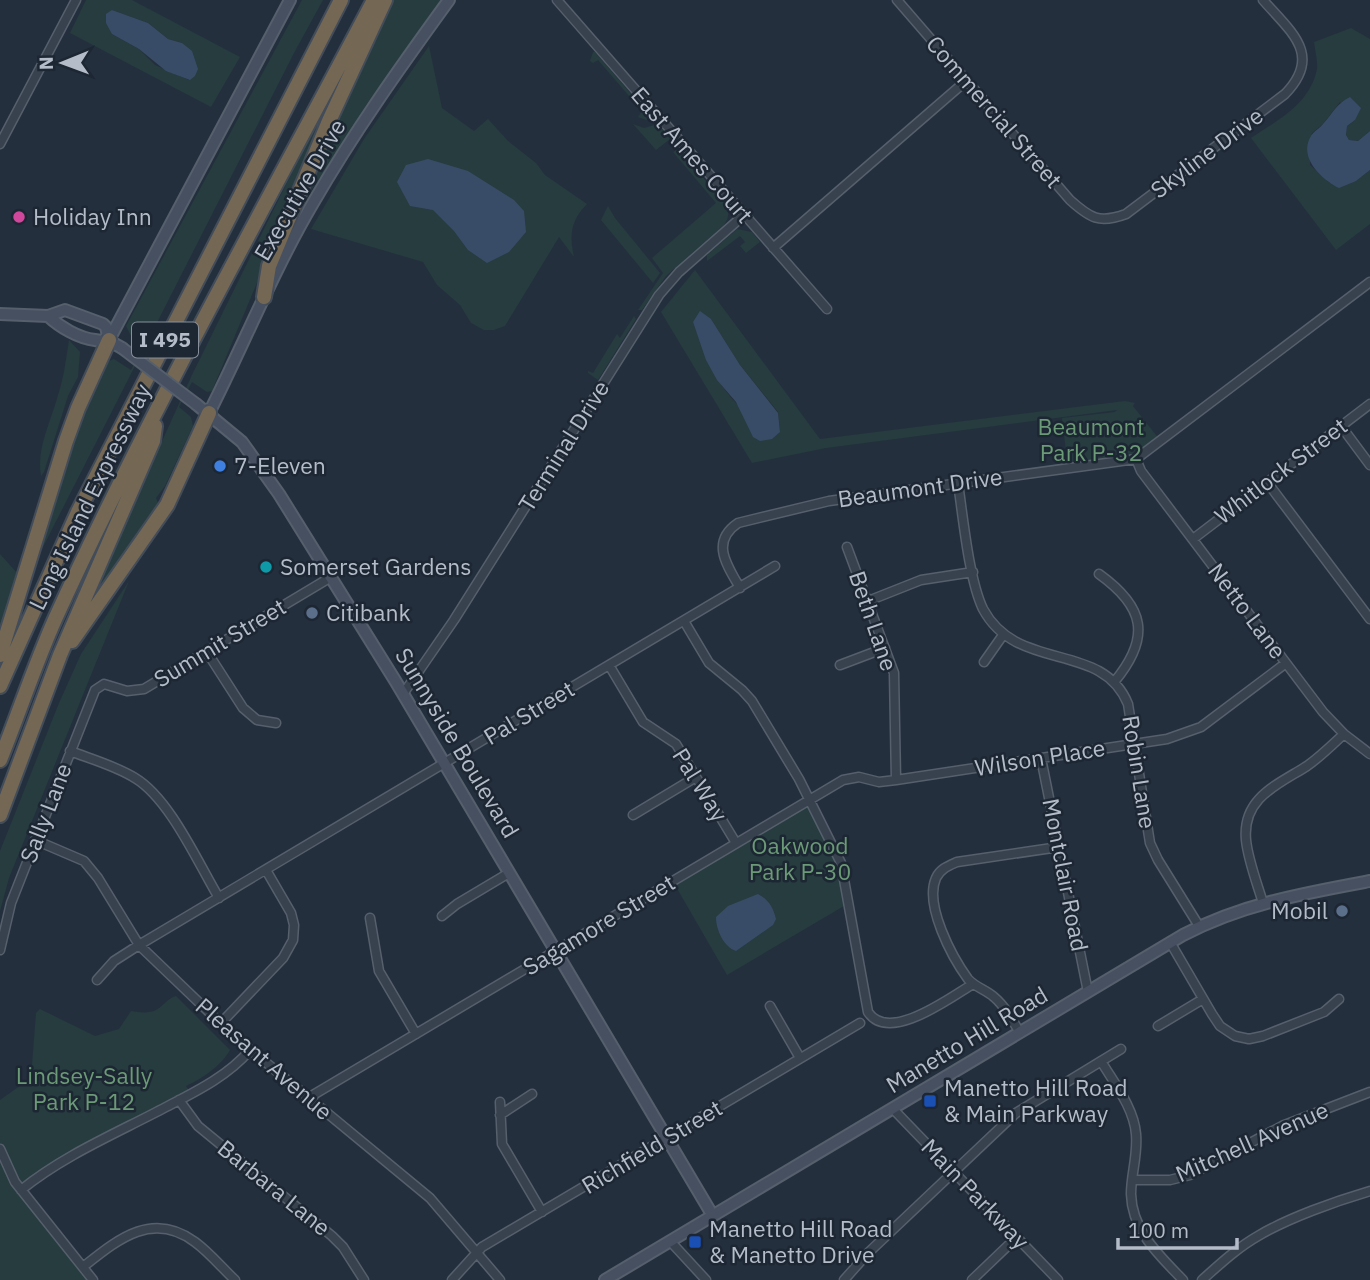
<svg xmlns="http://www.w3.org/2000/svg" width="1370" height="1280" font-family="'IBM Plex Sans',sans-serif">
	<rect width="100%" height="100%" fill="#242f3e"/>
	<path fill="#263c3f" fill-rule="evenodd" d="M86,0h46l108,57 -29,50 -141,-74zM112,10l36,13 20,16 14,4 7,37 -34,-15 -16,-16 -27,-15z
		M302,0h21l-29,53 -253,498 30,-102 33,-86 10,-4 17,11 13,-26 -13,-8 -5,-10z
		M393,0h49l-132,192 9,-30z
		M1351,28l19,11v92l-12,10 -9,-1 -3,-5 1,-9 8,-6 -15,-18 -17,22 -11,9 -2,32 20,18 26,-2 14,-11v54l-34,26 -85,-112c27,-18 59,-34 66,-69 1,-8 -2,-18 -3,-27z
		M429,46l13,62 32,23 14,-12 20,22 28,22 9,12 42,29c-16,16 -18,31 -13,53l-15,-20 -54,89 -11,4h-10l-13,-7 -11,-18 -23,-20 -14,-23 -112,-33 53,-90z
		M593,52h2l57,66 -6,2 -8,-3 4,-6 -44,-51 -5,3 -3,-2z
		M336,83l-38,101 -86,207 -5,1 -15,-10 -13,25 12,10 2,9 -28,60 -9,12 2,5 -62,92 -3,-1 98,-217z
		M633,124l11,4 14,-4 12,15 -14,11z
		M678,149l47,54c5,8 4,15 -1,22l-58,51 -24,34h-4l25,-37 -11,-15 64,-55 -43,-51z
		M608,206l7,12 45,55 -7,10 -52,-63z
		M737,229l15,3 8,10 -14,11 -6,-7 5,-4 -5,-6 -33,25v-6z
		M695,270l125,169 305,-38 10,2 -2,3 27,34 -24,19 -68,9 -6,-50 53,-6 2,-2 -291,38 -74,15 -91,-151zM711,319l29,46 38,47 2,20c-13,-8 -32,-16 -42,-27 -25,-26 -33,-50 -45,-83z
		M634,316l2,3 -38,61 -10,-7v-2l5,2 24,-39 3,4z
		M69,340l11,12 -2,25 -10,19 -24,76 -3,4c-5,-28 10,-54 17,-81 6,-18 8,-36 11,-55z
		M0,554l18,20 -18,55z
		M129,581l-120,297 -9,33v-60l59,-148 22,-49z
		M808,803l31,60 5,43 -117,69 -52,-90z
		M176,996l54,54c-8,15 -28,29 -44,36l5,7 -138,72 -31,23 74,92h-96v-180l31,-22 5,-65 4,-4 55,27 24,-7 12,-18c8,1 17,3 25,-1 8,-4 10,-11 20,-14z"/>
	<path fill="#394c67" d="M112,10l36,13 20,16 14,4 10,8 6,18 -3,7 -5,4 -24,-9 -27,-22 -27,-15 -6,-11v-9z
		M1350,97l11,11 -6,12 -8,6 -1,9 3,5 9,1 12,-10v39l-14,11 -17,7c-18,-9 -41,-31 -28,-52 3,-5 8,-7 12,-12 10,-11 13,-20 27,-27z
		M428,159l40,12 46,29 10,11 2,21 -17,20 -22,11 -19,-13 -14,-19 -21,-21 -23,-4 -13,-24 9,-17z
		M700,311l11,8 29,46 38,48 2,19 -8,7 -12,2 -7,-4 -17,-35 -19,-22 -11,-20 -13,-38z
		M758,894c11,6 15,13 18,25l-3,6 -37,26c-12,-4 -20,-21 -20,-34l12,-11z"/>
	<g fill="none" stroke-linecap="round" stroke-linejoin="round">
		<defs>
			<path id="minor" d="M557,0l270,309
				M897,0l173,200c20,18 29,24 56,14l159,-120c38,-39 6,-62 -22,-94
				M0,144l76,-144
				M773,248l194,-168
				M1341,426l29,39
				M1136,459l5,12 182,241 21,22 26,20
				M1267,482l103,137
				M958,483c5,34 11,97 25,126 35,65 119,31 145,95l22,139 8,17 41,66
				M1193,539l177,-135
				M847,547l47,126 2,107
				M1099,574c46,33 52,63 16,107
				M740,588c-13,-23 -30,-46 -2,-65l91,-22 307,-42 234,-177
				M868,601l53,-21 52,-8
				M684,621l25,42 33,27 10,11 47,78 42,84 27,149c21,32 83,-15 105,-28
				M207,652l36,56 14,12 19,3
				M984,662l19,-27
				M609,665l34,57 33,22 60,99
				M840,665l45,-17
				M403,694l51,-74 205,-325 20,-23 65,-57
				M70,751c21,8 46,15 65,27 35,21 63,85 84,120
				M1041,758l47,234
				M633,815l63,-38
				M35,840l49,21 14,17 41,67 95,91 196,162 70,82
				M1263,903c-6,-20 -15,-43 -17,-63 -4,-42 31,-55 61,-74 13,-9 25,-21 37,-32
				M442,916l15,-12 52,-31
				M370,918l9,53 37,63
				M1170,942l42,72 8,12 15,10 14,3 14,-3 61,-24 15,-13
				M0,950l11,-47 84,-213 9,-6 23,7 17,-2 187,-112
				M97,980l17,-19 25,-16 636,-379
				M770,1006l30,52
				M221,1023l62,-65 10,-18 1,-15 -3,-12 -25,-43
				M1158,1026l45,-27
				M1020,1033c-7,-12 -15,-27 -26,-36 -8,-7 -19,-10 -26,-18 -16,-22 -44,-74 -32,-101 4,-9 12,-12 21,-16l102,-15
				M1101,1061c13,22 33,47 35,73 2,21 -5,40 -5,60 1,37 28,61 52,86
				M308,1098l535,-318 16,-3 20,5 17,-2 271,-41 34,-12 85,-64
				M179,1100l19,26 134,110 11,11 21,33
				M500,1102l2,42 40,68
				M893,1109l165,171
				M500,1115l32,-21
				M0,1149l15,33 78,98
				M1132,1180h38l20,-5 92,-49 88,-34
				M21,1190c43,-35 96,-57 145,-83 29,-15 62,-31 84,-57
				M670,1241l36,39
				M83,1267c34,-27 69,-57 112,-25 15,11 27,26 40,38
				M452,1280l30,-33 378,-224
				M844,1280l24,-27 148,-140 105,-64
				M972,1280l45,-43
				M1202,1280c18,-16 35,-32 56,-44 30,-18 78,-35 112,-45"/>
			<path id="secondary" d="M0,314l48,2 17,-6 38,14 3,3 3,13
				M48,316c12,11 30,22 47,24 12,2 16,1 27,8
				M109,340l181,-340
				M196,404l46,38 37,52 117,188 317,534
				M209,413c35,-69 64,-142 104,-210 41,-71 88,-137 136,-203
				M605,1280l578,-345c59,-31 122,-42 187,-54"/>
			<path id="motorway" d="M264,297l5,-31 60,-145 56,-121
				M72,641l95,-136 42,-92
				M0,655l66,-214 12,-33 31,-68
				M0,686l78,-174 263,-512
				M0,760c19,-47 35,-96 56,-143 96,-210 210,-412 318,-617
				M0,815l60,-160 93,-214 2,-15"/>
		</defs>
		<use href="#minor" stroke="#565f6c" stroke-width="11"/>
		<use href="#secondary" stroke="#565f6c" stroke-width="14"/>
		<use href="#motorway" stroke="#434c59" stroke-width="18"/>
		<use href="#minor" stroke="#38414e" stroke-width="8"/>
		<use href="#secondary" stroke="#465061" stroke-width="10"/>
		<use href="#motorway" stroke="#746855" stroke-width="14"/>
		<defs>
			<path id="secondary-bridge" d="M122,348l74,56"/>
		</defs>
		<use href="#secondary-bridge" stroke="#565f6c" stroke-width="14" stroke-linecap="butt"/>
		<use href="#secondary-bridge" stroke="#465061" stroke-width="10"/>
	</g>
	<circle fill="#d1479c" stroke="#1d2633" stroke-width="2.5" cx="19" cy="217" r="7"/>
	<circle fill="#3f7fe0" stroke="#1d2633" stroke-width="2.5" cx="220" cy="466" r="7"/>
	<circle fill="#0f9aa8" stroke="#1d2633" stroke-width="2.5" cx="266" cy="567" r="7"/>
	<g fill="#5c6f8a" stroke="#1d2633" stroke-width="2.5">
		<circle cx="312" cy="613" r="7"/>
		<circle cx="1342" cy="911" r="7"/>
	</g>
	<g fill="#1a4fb4" stroke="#1d2633" stroke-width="2.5">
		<rect x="923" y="1094" width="14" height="14" rx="3.5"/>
		<rect x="688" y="1235" width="14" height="14" rx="3.5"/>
	</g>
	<g text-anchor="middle" stroke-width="5" stroke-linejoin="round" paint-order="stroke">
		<rect fill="#1d2633" stroke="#878f9c" stroke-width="2" x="132" y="322.5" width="66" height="35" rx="5"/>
		<g font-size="21" font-weight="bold" fill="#b4bcc9">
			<text x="165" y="347">I 495</text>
		</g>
		<g font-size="23" fill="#b4bcc9" stroke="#1d2633">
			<text transform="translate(994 112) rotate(49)" y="8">Commercial Street</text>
			<text transform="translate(1207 153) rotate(-37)" y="8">Skyline Drive</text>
			<text transform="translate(692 155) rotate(49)" y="8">East Ames Court</text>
			<text transform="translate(300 190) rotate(-60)" y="8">Executive Drive</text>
			<text transform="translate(564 446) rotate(-58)" y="8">Terminal Drive</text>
			<text transform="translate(1281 471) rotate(-37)" y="8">Whitlock Street</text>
			<text transform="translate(920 488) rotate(-8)" y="8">Beaumont Drive</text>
			<text transform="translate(90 497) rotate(-64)" y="8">Long Island Expressway</text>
			<text transform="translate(1247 611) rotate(53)" y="8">Netto Lane</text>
			<text transform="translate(873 621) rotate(71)" y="8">Beth Lane</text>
			<text transform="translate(220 643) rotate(-31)" y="8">Summit Street</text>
			<text transform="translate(529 713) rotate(-31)" y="8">Pal Street</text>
			<text transform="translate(457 743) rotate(59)" y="8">Sunnyside Boulevard</text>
			<text transform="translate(1040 758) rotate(-9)" y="8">Wilson Place</text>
			<text transform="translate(1139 772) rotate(81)" y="8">Robin Lane</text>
			<text transform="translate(700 785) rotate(58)" y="8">Pal Way</text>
			<text transform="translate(46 813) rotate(-69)" y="8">Sally Lane</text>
			<text transform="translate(1065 875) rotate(79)" y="8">Montclair Road</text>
			<text transform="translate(599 925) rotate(-31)" y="8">Sagamore Street</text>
			<text transform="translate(967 1040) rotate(-31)" y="8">Manetto Hill Road</text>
			<text transform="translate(264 1059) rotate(41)" y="8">Pleasant Avenue</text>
			<text transform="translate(1252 1142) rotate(-24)" y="8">Mitchell Avenue</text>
			<text transform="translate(652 1147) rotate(-31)" y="8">Richfield Street</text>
			<text transform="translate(274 1188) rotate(39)" y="8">Barbara Lane</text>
			<text transform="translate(975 1194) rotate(46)" y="8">Main Parkway</text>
		</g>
		<g font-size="23" fill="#b4bcc9" stroke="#1d2633" text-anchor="start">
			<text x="33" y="225">Holiday Inn</text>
			<text x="234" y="474">7-Eleven</text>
			<text x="280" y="575">Somerset Gardens</text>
			<text x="326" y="621">Citibank</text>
			<text x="1328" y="919" text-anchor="end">Mobil</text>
			<text x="944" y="1096">Manetto Hill Road<tspan x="944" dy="26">&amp; Main Parkway</tspan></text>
			<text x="709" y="1237">Manetto Hill Road<tspan x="709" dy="26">&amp; Manetto Drive</tspan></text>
		</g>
		<g font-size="23" fill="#6b9a76" stroke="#1d2633">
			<text x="1091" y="435">Beaumont<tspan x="1091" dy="26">Park P-32</tspan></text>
			<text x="800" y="854">Oakwood<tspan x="800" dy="26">Park P-30</tspan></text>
			<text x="84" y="1084">Lindsey-Sally<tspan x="84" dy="26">Park P-12</tspan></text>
		</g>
	</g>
	<g transform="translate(63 63) rotate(269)" stroke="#1d2633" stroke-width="5" paint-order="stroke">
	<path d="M0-5L12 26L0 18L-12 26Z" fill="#b4bcc9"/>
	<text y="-10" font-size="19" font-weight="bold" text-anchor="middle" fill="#b4bcc9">N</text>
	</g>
	<path d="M1118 1238v10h119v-10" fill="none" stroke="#b4bcc9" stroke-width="3.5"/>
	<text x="1128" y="1238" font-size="21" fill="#b4bcc9" stroke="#1d2633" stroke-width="5" paint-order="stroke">100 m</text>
</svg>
